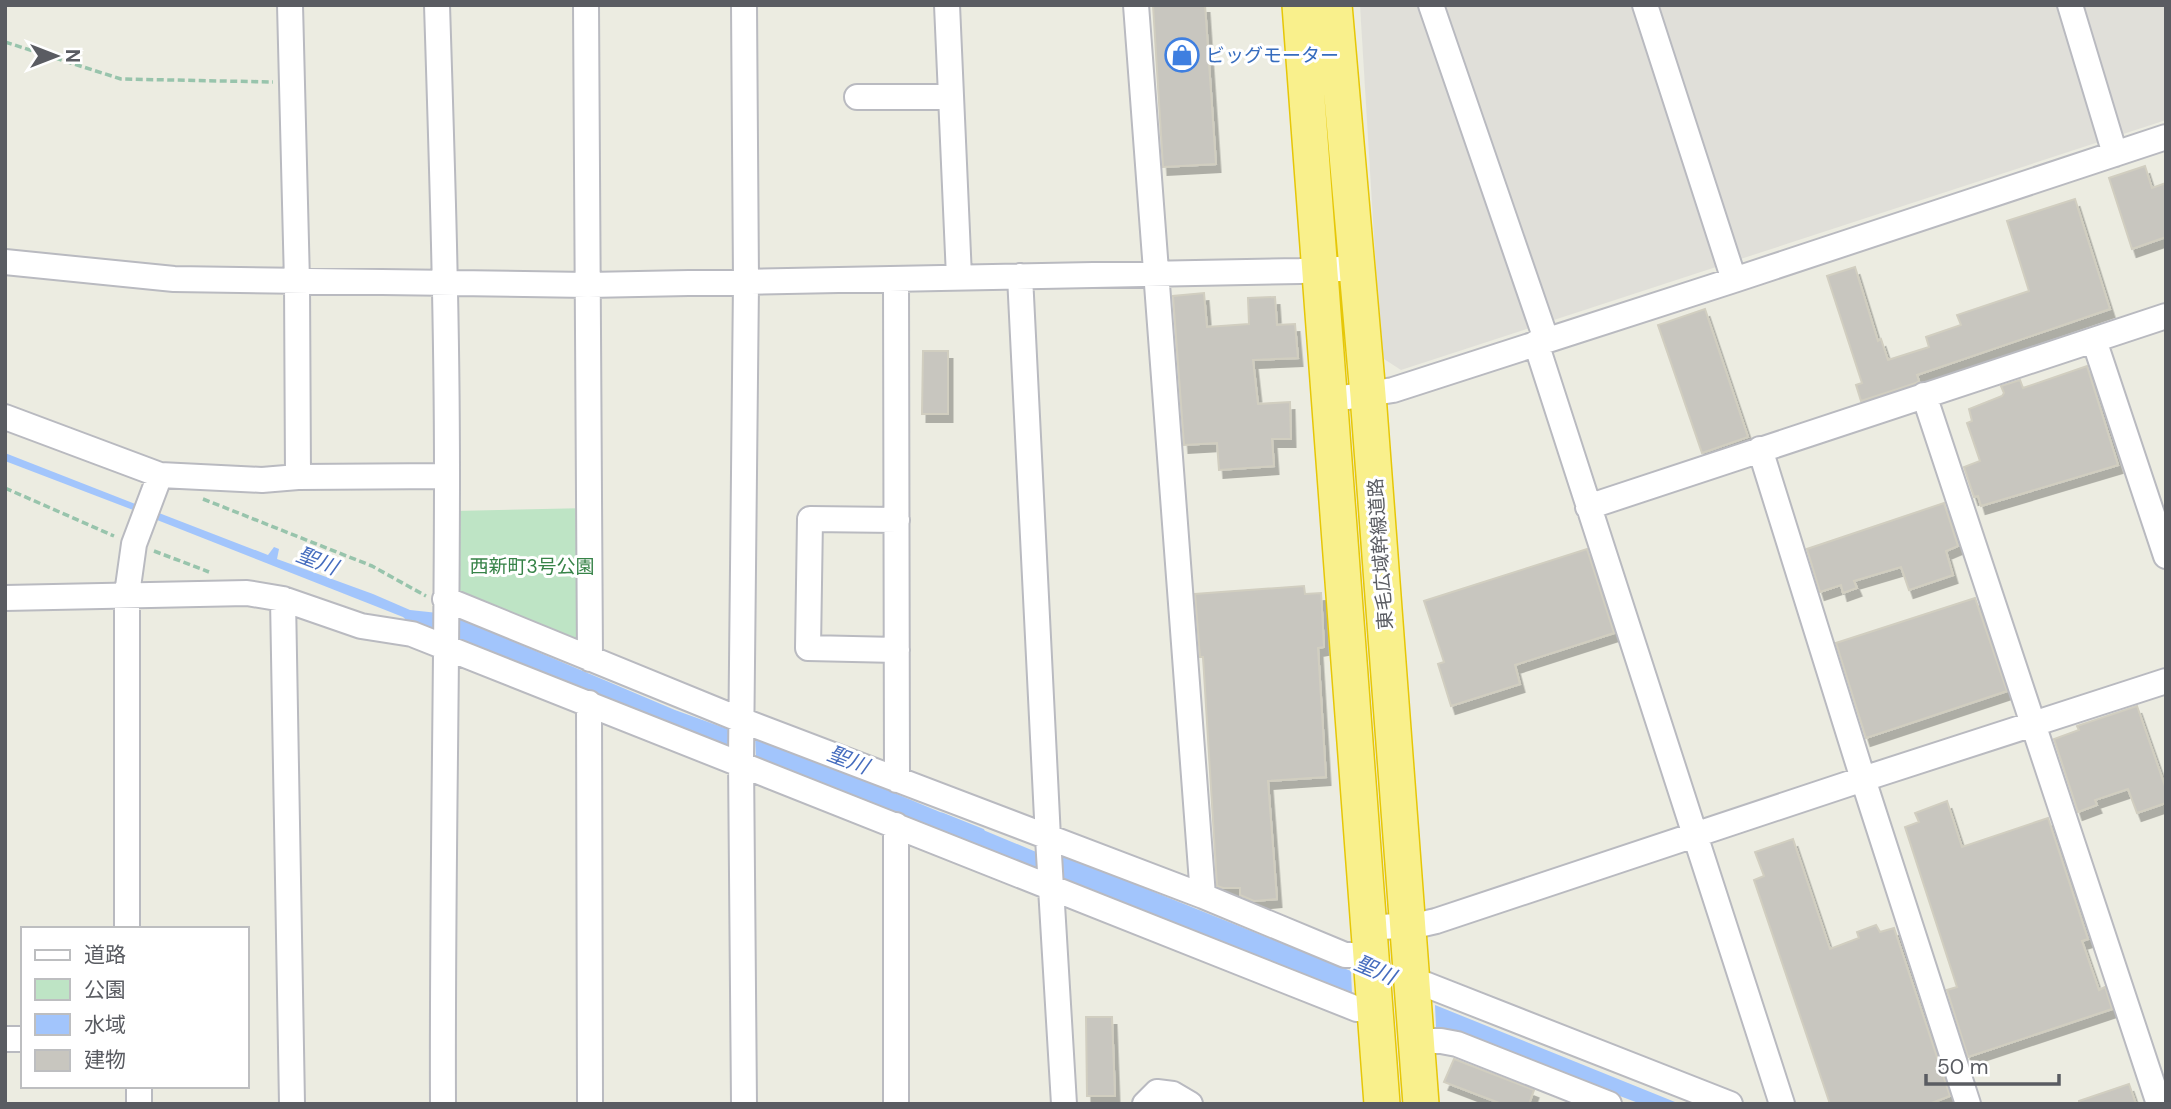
<svg xmlns="http://www.w3.org/2000/svg" width="2171" height="1109" font-family="'DM Sans','Noto Sans JP',sans-serif">
	<defs>
		<filter id="shadow"><feDropShadow dx="4.5" dy="8" stdDeviation="0" flood-color="#0004"/></filter>
	</defs>
	<rect width="100%" height="100%" fill="#ecece1"/>
	<path fill="#e0dfd9" d="M1360,5h806v115l-765,250 -17,-11 -4,-23z"/>
	<path fill="#bee4c5" d="M589,508l1,144 -135,-56 -1,-85z"/>
	<path fill="#a2c5fc" d="M5,453l138,54 -2,6 -136,-52z
		M159,513l109,42 6,-8 5,2 -2,10 96,35 37,16 28,3 -1,28 -21,-12 -13,-12 -251,-99z
		M458,618l217,92 58,21 1,25 -276,-109z
		M755,735l286,119 1,22 -286,-116z
		M1062,855l289,116 1,23 -289,-111z
		M1435,1005l245,99h-39l-205,-77z"/>
	<g fill="none" stroke-linecap="round" stroke-linejoin="round">
		<path stroke="#a2c5fc" stroke-width="5" d="M942,815l40,16"/>
	</g>
	<path fill="#c8c6bf" stroke="#d1cec0" stroke-width="2" filter="url(#shadow)" d="M1153,5h52l11,159 -53,3z
		M2145,166l7,22 14,-5v54l-34,12 -23,-71z
		M2075,199l35,110 -193,66 2,6 -3,2 -55,18 -5,-16 6,-2 -35,-107 28,-9 23,74 3,-2 7,21 41,-13 -3,-10 35,-12 -4,-10 72,-24 -22,-70z
		M1204,293l3,34 42,-3 -1,-26 27,-1 2,28 18,-1 3,34 -45,2 5,44 32,-2 1,37h-19l2,27 -55,4 -2,-27 -33,2 -11,-149z
		M1705,309l43,128 -46,16 -44,-128z
		M923,351h25v63h-26z
		M2087,366l31,99 -137,41 -3,-10 -4,1 -10,-30 16,-6 -13,-38 5,-2 -3,-12 33,-13 2,-3 -3,-7 19,-6 3,8z
		M1944,503l14,43 -12,5 7,24 -44,15 -8,-23 -47,14 3,7 -14,5 -2,-8 -21,7 -13,-43z
		M1587,549l27,84 -99,32 5,19 -69,22 -13,-42 6,-2 -20,-61z
		M1304,586l1,8 16,-1 3,54 -6,1 8,129 -58,4 9,118 -23,2 -14,-6v-7h-17l-6,-2 -14,-229h-3l-5,-63z
		M1975,598l32,93 -141,47 -30,-95z
		M2137,706l29,83v14l-29,10 -9,-24 -33,11 2,5 -19,7 -24,-73 25,-9 -2,-4z
		M1947,801l15,46 86,-29 40,121 -6,2 17,49 6,-3 7,22 -144,48 -21,-67 10,-3 -52,-160 14,-5 -4,-9z
		M1793,839l37,110 29,-11 -2,-6 19,-7 4,7 14,-4 56,168 -21,8h-99l-76,-224 10,-4 -9,-24z
		M1086,1017h26l3,79h-28z
		M1454,1059l80,31 -5,14h-27l-58,-22z
		M2129,1084l7,20h-57v-3z"/>
	<g fill="none" stroke-linecap="round" stroke-linejoin="round">
		<defs>
			<path id="minor" d="M290,5l7,277 1,195
				M437,5c5,157 10,313 10,469 0,210 -5,420 -4,630
				M586,5l4,654
				M947,5l12,272
				M1136,5l67,891
				M1431,5l115,334
				M1645,5l89,275
				M2070,5l45,149
				M857,97h94
				M5,262l169,17 414,6 712,-14 58,-3
				M1020,276l28,562 16,266
				M896,279l1,501
				M2094,340l72,216
				M1536,343l246,761
				M1924,395l235,709
				M1329,400l64,-10 341,-110 432,-143
				M5,417l155,58 102,5 36,-3 149,-1
				M1760,449l103,330 105,325
				M1588,507l578,-191
				M897,520l-87,-1 -2,129 89,2
				M5,598l242,-5 36,6 78,27 51,8 945,375 17,1
				M283,599l9,505
				M445,599l296,121 462,176 142,59h26
				M589,703l1,401
				M896,825v279
				M1369,928l54,-4 13,-3 427,-142 303,-98
				M127,929v-335l7,-50 26,-69
				M1412,983l15,2 303,119
				M5,1039h18
				M1416,1041h25l16,3 152,60
				M139,1086v18
				M744,1104l-3,-345 5,-477 -2,-277
				M1145,1104l12,-12 16,2 17,10"/>
			<path id="highway" d="M1300,5l82,1099
				M1334,5l34,390 53,709"/>
		</defs>
		<use href="#minor" stroke="#b9bac0" stroke-width="28"/>
		<use href="#highway" stroke="#e6c707" stroke-width="38"/>
		<path stroke="#98c4ac" stroke-width="3.5" stroke-dasharray="7 3.5" stroke-linecap="butt" d="M5,42l116,37 152,3
			M5,488l109,48
			M203,499l169,67 54,30
			M154,551l55,21"/>
		<use href="#minor" stroke="#fff" stroke-width="24"/>
		<use href="#highway" stroke="#f9f08c" stroke-width="35"/>
	</g>
	<defs>
		<symbol id="shop-ring" viewBox="-11 -11 22 22"><circle r="9.5" fill="#fff" stroke="#3f7fe0" stroke-width="1.5"/><path d="M-5-2.5h2.3a2.7 3.5 0 0 1 5.4 0H5L5.5 6h-11ZM-1.5-2.5h3a1.5 2.3 0 0 0-3 0Z" fill="#3f7fe0"/></symbol>
	</defs>
	<g fill-rule="evenodd">
		<use href="#shop-ring" x="1163" y="36" width="38" height="38"/>
	</g>
	<g text-anchor="middle" stroke-width="6" stroke-linejoin="round" paint-order="stroke">
		<g font-size="19" fill="#366cbe" stroke="#fff" text-anchor="start">
			<text x="1206" y="62">ビッグモーター</text>
		</g>
		<g font-size="19" fill="#5a5c62" stroke="#fff">
			<text transform="translate(1380 554) rotate(-94)" y="7">東毛広域幹線道路</text>
		</g>
		<g font-size="19" fill="#378348" stroke="#fff">
			<text x="532" y="573">西新町3号公園</text>
		</g>
		<g font-size="21" font-style="italic" fill="#456cbe" stroke="#fff">
			<text transform="translate(317 561) rotate(21)" y="7">聖川</text>
			<text transform="translate(848 760) rotate(21)" y="7">聖川</text>
			<text transform="translate(1375 970) rotate(23)" y="7">聖川</text>
		</g>
	</g>
	<rect width="2171" height="1109" fill="none" stroke="#5a5c62" stroke-width="14"/>
	<rect x="21" y="927" width="228" height="161" fill="#ffffff" stroke="#bdbec0" stroke-width="2"/>
	<rect x="35" y="950" width="35" height="10" fill="#ffffff" stroke="#bdbec0" stroke-width="2"/>
	<text x="84" y="962" font-size="21" fill="#5a5c62">道路</text>
	<rect x="35" y="979" width="35" height="21" fill="#bee4c5" stroke="#bdbec0" stroke-width="2"/>
	<text x="84" y="997" font-size="21" fill="#5a5c62">公園</text>
	<rect x="35" y="1014" width="35" height="21" fill="#a2c5fc" stroke="#bdbec0" stroke-width="2"/>
	<text x="84" y="1032" font-size="21" fill="#5a5c62">水域</text>
	<rect x="35" y="1050" width="35" height="21" fill="#c8c6bf" stroke="#bdbec0" stroke-width="2"/>
	<text x="84" y="1067" font-size="21" fill="#5a5c62">建物</text>
	<g transform="translate(56 56) rotate(90)" stroke="#ffffff" stroke-width="5" paint-order="stroke">
	<path d="M0-5L12 26L0 18L-12 26Z" fill="#5a5c62"/>
	<text y="-10" font-size="19" font-weight="bold" text-anchor="middle" fill="#5a5c62">N</text>
	</g>
	<path d="M1926 1074v10h133v-10" fill="none" stroke="#5a5c62" stroke-width="3.5"/>
	<text x="1937" y="1074" font-size="21" fill="#5a5c62" stroke="#ffffff" stroke-width="5" paint-order="stroke">50 m</text>
</svg>
